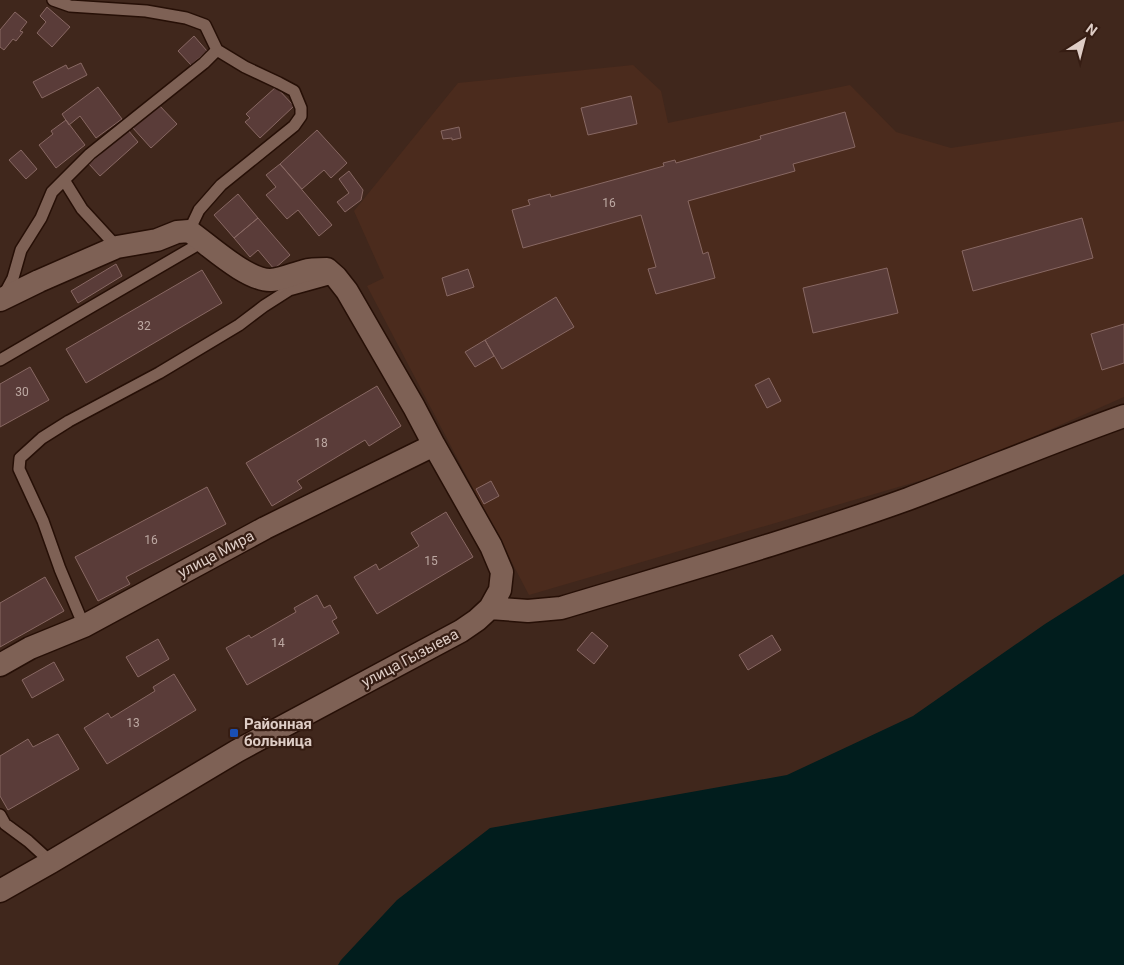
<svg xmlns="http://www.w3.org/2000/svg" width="1124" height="965" font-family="Roboto,sans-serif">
	<rect width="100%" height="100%" fill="#40271c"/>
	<path fill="#4b2b1d" d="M633,65l28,26 7,32 182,-38 46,47 55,16 173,-27v276l-164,72 -431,126 -162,-309 17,-8 -30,-67 104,-128z"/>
	<path fill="#011d1d" d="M1124,574v391h-786l3,-5 56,-60 93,-72 297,-53 126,-59 132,-92z"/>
	<path fill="#5a3c39" stroke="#886863" d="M47,7l23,20 -18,20 -15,-14 9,-11 -6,-6z
		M15,12l12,10 -7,9 3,1 -7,9 -3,-2 -9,11 -4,-3v-17z
		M194,36l13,15 -16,14 -13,-14z
		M81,63l6,12 -45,23 -9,-16 33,-17 2,4z
		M98,87l24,32 -26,19 -16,-22 -11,9 -7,-11z
		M276,87l18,19 -34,32 -15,-16 5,-4 -4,-4z
		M631,96l6,28 -49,11 -7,-27z
		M158,104l19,20 -26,24 -19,-21z
		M845,112l10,35 -62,17 2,7 -107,30 15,53 5,-2 7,26 -59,16 -8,-25 8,-2 -15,-52 -118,33 -11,-38 18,-5 -2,-5 22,-6 1,3 113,-31 -1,-3 12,-3 1,3 85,-24 -1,-3z
		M66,120l19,25 -29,23 -17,-23 14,-11 -2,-3z
		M459,127l2,11 -9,2v-2l-9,1 -2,-8z
		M128,130l10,12 -38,34 -11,-12z
		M317,130l30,33 -16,15 -7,-8 -22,19 -22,-25z
		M21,150l16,19 -11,10 -17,-19z
		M280,164l52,61 -13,11 -21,-26 -11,9 -21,-24 10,-8 -10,-12z
		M349,171l14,19 -2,10 -16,12 -8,-10 12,-9 -10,-14z
		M238,194l20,24 -24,20 -20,-23z
		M258,218l32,37 -16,14 -16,-19 -8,7 -16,-19z
		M1082,218l11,40 -120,33 -11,-40z
		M116,264l6,12 -44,27 -7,-12z
		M887,268l11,45 -85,20 -10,-45z
		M468,269l6,18 -27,9 -5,-18z
		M202,270l20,33 -136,80 -20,-34z
		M556,297l18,30 -72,42 -17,-29z
		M1124,324v39l-22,7 -11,-36z
		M485,340l9,16 -19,11 -10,-15z
		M30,367l19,33 -49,27v-43z
		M769,378l12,23 -14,7 -12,-23z
		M377,386l24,40 -32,20 -4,-6 -68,41 5,7 -30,18 -26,-43z
		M491,481l8,15 -15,8 -8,-15z
		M207,487l19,37 -100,53 4,7 -32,17 -23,-44z
		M446,512l27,45 -96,57 -23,-37 22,-13 3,6 40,-24 -8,-13z
		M45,577l19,34 -64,36v-44z
		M317,595l7,13 6,-3 7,13 -5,3 7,12 -92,52 -21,-37 23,-13 2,3 45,-26 -2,-4z
		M592,632l16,14 -14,18 -17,-14z
		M772,635l9,15 -33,20 -9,-15z
		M158,639l11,20 -31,18 -12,-20z
		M54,662l10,18 -32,18 -10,-18z
		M174,674l22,36 -89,54 -23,-36 24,-15 3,5 44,-27 -2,-4z
		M58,734l21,35 -71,41 -8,-14v-40l28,-17 5,8z"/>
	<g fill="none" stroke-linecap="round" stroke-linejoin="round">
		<defs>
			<path id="lane" d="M53,0l17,6 76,5 40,7 19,7 12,25 28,17 34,16 15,8 7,17v8l-7,10 -73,59 -22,25 -10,21
				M64,180l18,29 35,38
				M4,295l9,-17 8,-28 20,-32 11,-26 38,-38 114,-91 13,-13
				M0,360l204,-119
				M84,626l-24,-57 -17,-48 -24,-52 1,-11 22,-20 27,-17 90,-48 80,-48 25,-19 25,-16 47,-13
				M0,815l5,9 23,17 23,21"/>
			<path id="street" d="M0,300l39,-19 78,-34 40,-7 20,-8 12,-1c19,13 58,50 82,49 11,-1 22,-6 33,-9 7,-2 16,-2 23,-2l9,8 11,14 67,116 20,38 57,101 11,26 -2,18 -10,18 -13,12 -16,11 -224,120 -186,111 -51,29
				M490,608l38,3 33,-3c116,-35 233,-68 347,-109 72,-27 143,-57 216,-83
				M0,665l30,-17 54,-22 181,-98 169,-83"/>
		</defs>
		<use href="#lane" stroke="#260f06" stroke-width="14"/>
		<use href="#street" stroke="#260f06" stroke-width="25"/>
		<use href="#lane" stroke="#7e6155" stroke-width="11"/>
		<use href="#street" stroke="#7e6155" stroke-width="22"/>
	</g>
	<rect fill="#1a4fb4" stroke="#361d13" stroke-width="2" x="229" y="728" width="10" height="10" rx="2.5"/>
	<g text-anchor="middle" stroke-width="4.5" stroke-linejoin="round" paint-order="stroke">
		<g font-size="12" fill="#bda9a3">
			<text x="609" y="207">16</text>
			<text x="144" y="330">32</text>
			<text x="22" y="396">30</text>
			<text x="321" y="447">18</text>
			<text x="151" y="544">16</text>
			<text x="431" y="565">15</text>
			<text x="278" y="647">14</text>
			<text x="133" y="727">13</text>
		</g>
		<g font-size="15" fill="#decdc6" stroke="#361d13">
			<text transform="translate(216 554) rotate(-28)" y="5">улица Мира</text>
			<text transform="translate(410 658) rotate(-28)" y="5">улица Гызыева</text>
		</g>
		<g font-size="15" font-weight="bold" fill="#decdc6" stroke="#361d13" text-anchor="start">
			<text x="244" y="729">Районная<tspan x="244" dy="17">больница</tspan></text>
		</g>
	</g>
	<g transform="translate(1084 40) rotate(36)" stroke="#361d13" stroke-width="4" paint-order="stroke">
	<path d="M0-4L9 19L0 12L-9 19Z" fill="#decdc6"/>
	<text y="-8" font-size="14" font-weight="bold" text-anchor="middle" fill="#decdc6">N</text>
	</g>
</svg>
